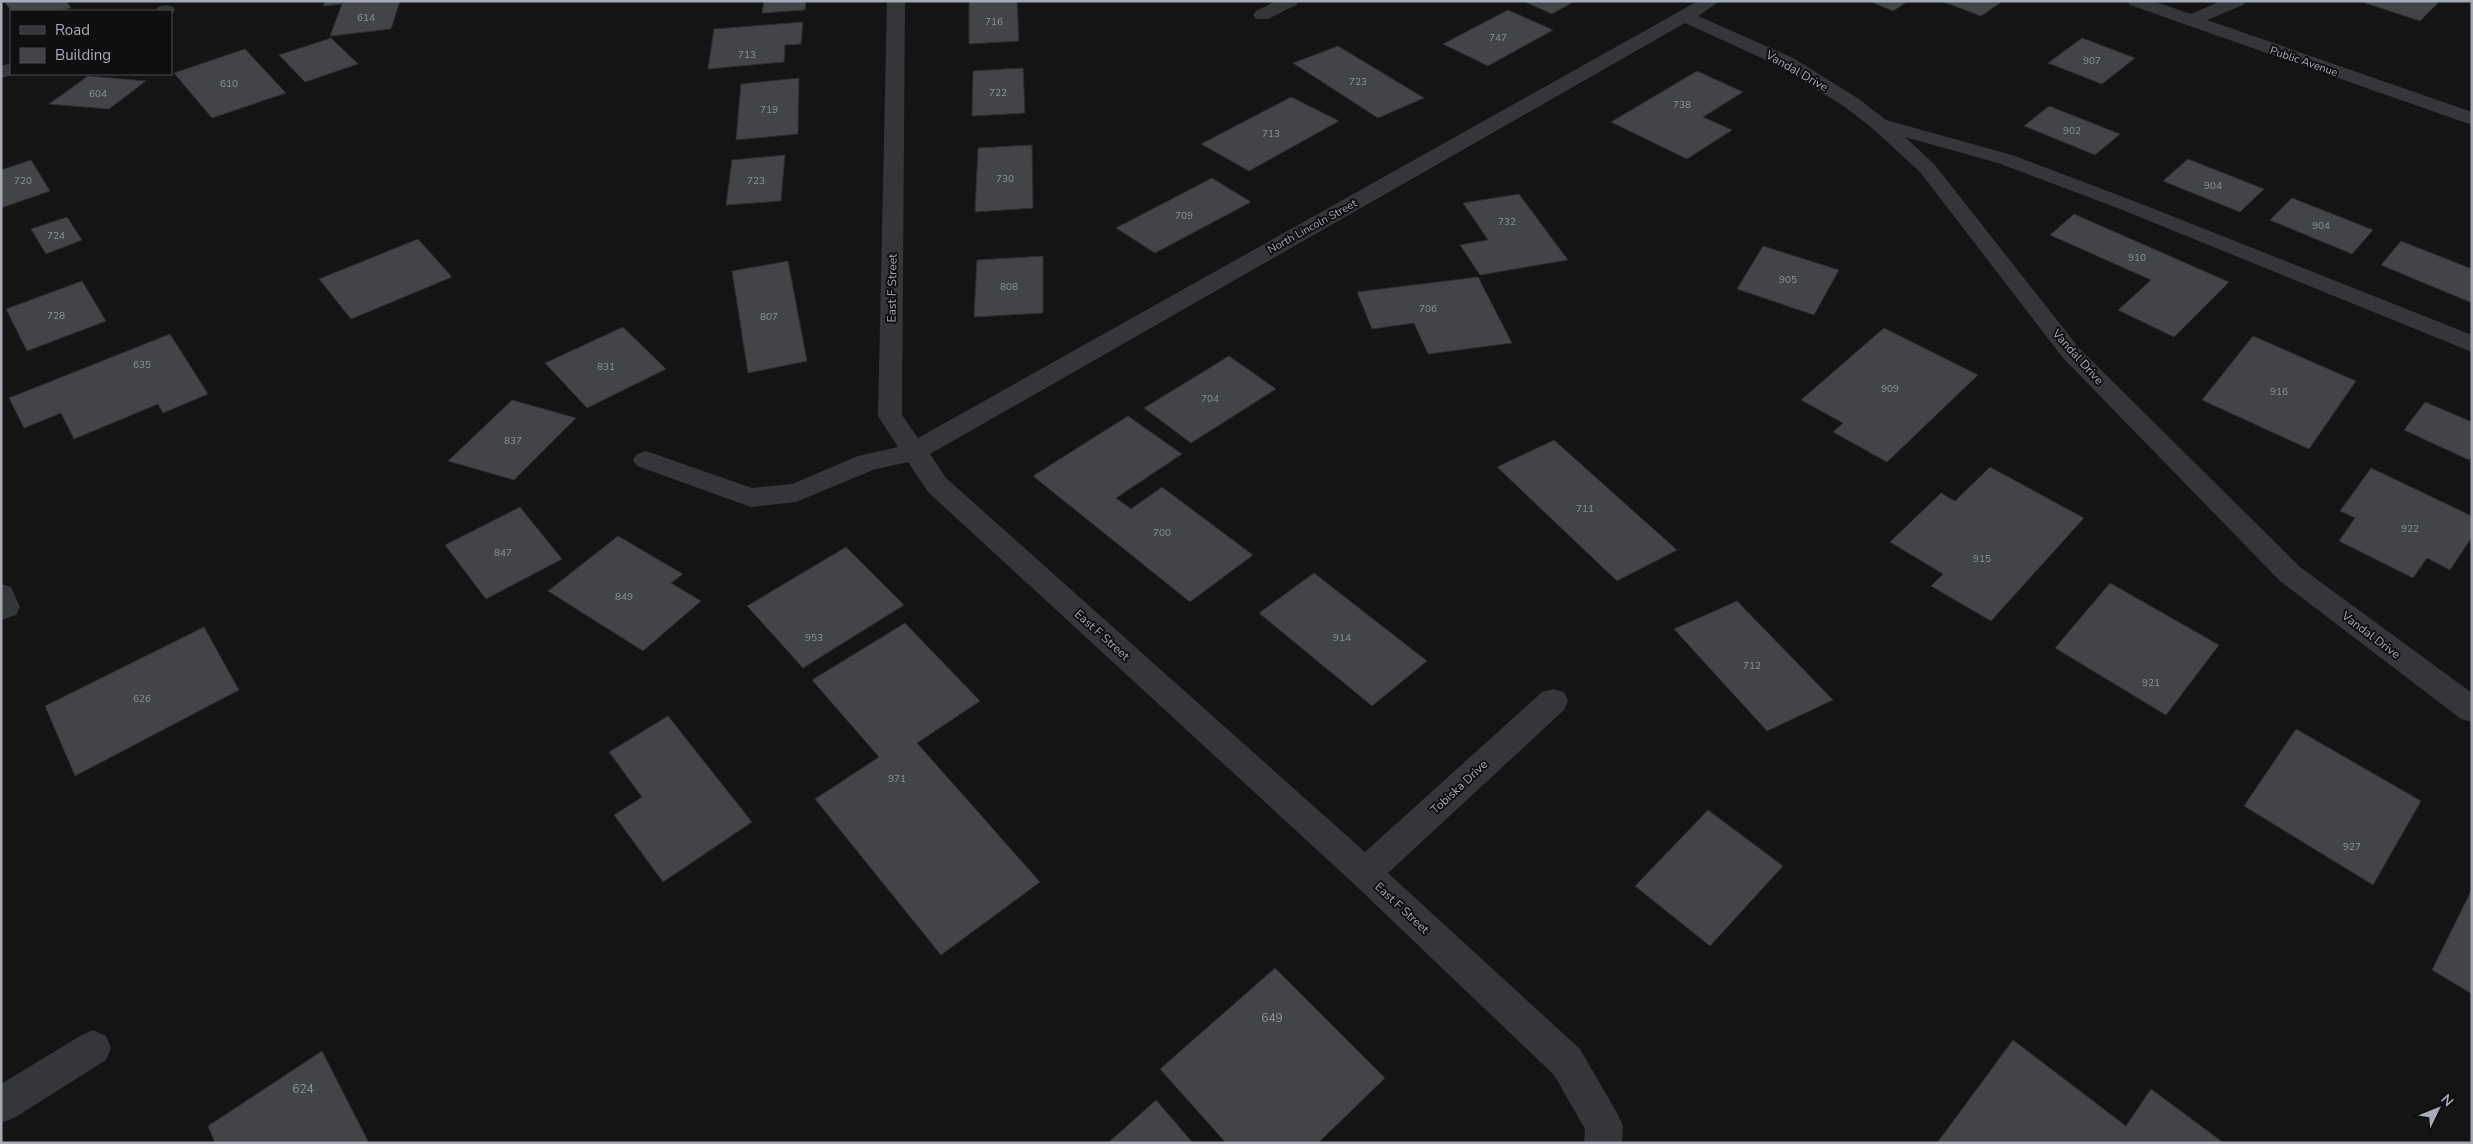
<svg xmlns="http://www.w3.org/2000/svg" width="2473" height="1144" font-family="'Nunito Sans',sans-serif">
	<rect width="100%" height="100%" fill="#141415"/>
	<path fill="#434448" stroke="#2e2e31" d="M4,1h62l5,7 -13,3h-47z
		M325,1h75l-9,28 -61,7 12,-32 -19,2z
		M764,1h42l-1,9 -43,3z
		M969,1h48l2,40 -50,3z
		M1523,1h52l-23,13z
		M1869,1h39l-15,10z
		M1941,1h62l-22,15z
		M2367,1h71l1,1 -19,19 -55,-18z
		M1508,10l45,20 -65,36 -45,-22z
		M803,22l-2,22 -16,1 -1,17 -76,7 6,-40z
		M331,38l27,26 -53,18 -26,-27z
		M2082,38l53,20 -33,26 -54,-21z
		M1338,46l86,52 -46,20 -85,-55z
		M245,49l41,44 -74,25 -38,-45z
		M1023,68l2,45 -53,3 1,-45z
		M1697,71l46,21 -40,25 29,13 -45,29 -76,-37z
		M88,76l58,5 -37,28 -60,-5z
		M799,78l-1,56 -62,6 5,-56z
		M1291,97l48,24 -90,50 -48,-27z
		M2049,106l71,28 -25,21 -71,-29z
		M1032,145l1,63 -58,4 3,-64z
		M785,155l-4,46 -55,4 6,-45z
		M2188,159l76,30 -24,23 -77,-31z
		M31,160l19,31 -49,17v-38z
		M1212,178l39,24 -96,51 -39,-25z
		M1519,194l49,66 -88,15 -20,-30 28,-5 -25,-37z
		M2292,198l81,32 -21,24 -82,-34z
		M2074,214l155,68 -55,55 -56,-27 33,-30 -101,-45z
		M67,217l15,23 -36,14 -15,-25z
		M418,239l34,38 -101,42 -32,-40z
		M2401,241l71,28v34l-91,-38z
		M1763,246l76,24 -25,45 -77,-26z
		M1043,256v57l-69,4 3,-57z
		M788,261l19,100 -59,12 -16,-102z
		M1478,277l34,66 -84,11 -14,-31 -42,6 -15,-37z
		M82,281l24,40 -79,30 -21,-42z
		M623,327l43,42 -79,39 -42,-45z
		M1884,328l94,47 -91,87 -54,-30 10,-9 -42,-23z
		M170,334l38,60 -45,19 -5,-9 -84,35 -13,-26 -37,15 -15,-30z
		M2253,336l103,45 -47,68 -107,-49z
		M1229,356l47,33 -85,54 -47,-35z
		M512,400l64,18 -62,62 -66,-19z
		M2425,402l47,20v33l-3,5 -65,-30z
		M1128,416l54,38 -66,44 15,11 31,-22 91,68 -63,47 -157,-126z
		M1554,440l123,110 -60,31 -120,-114z
		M1990,467l94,51 -93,103 -60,-35 12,-12 -53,-32 51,-49 14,8z
		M2371,468l101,48v21l-22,33 -23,-12 -14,20 -74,-37 16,-23 -15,-7z
		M520,507l42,52 -76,40 -41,-54z
		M618,536l65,38 -12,9 30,18 -58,50 -95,-60z
		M846,547l58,58 -101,63 -56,-62z
		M1314,573l113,88 -55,45 -113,-93z
		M2110,583l109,62 -53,70 -111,-67z
		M1737,601l96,99 -66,31 -93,-102z
		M905,623l75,78 -63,42 123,139 -99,73 -126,-156 64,-42 -67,-77z
		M204,627l35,63 -164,86 -30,-70z
		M668,716l84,106 -89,60 -49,-67 28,-18 -33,-45z
		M2296,729l125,72 -48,84 -129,-79z
		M1708,810l75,56 -73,80 -75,-60z
		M2471,891h1v103l-40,-24z
		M1275,968l110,110 -67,65h-92l-66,-74z
		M2013,1040l113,86 25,-37 73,54h-287z
		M322,1051l47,92h-154l-7,-17z
		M1156,1100l37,43h-85z"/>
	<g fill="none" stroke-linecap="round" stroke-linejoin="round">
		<path fill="#35363a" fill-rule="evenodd" d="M887,1h18l-3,414 16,23 780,-437h22l-22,15 95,42 66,41 27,21 126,35 122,46 338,134v17l-352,-143 -122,-46 -93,-26 29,27 145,184 221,219 172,126v29l-11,-3 -181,-138 -217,-223 -143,-186 -48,-44 -27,-21 -66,-41 -94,-43 -755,431 16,24 419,374 177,-160 11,-3 11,3 4,9 -4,9 -176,163 192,176 37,64 6,13 -1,17h-38l1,-14 -31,-54 -201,-192 -425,-391 -20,-30 -35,8 -77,32 -45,5 -114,-41 -4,-6 4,-6 9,-3 106,37 40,-4 66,-28 40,-9 -20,-31z
			M1276,1h23l-3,4 -28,14h-12l-3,-4 3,-4z
			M2127,1h26l38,13 30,-13h25l-3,4 -36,15 265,92v13l-342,-120z
			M166,5l6,1 3,4 -3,4 -1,-3h-16l3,-4z
			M11,63v11h4l-14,4v-12z
			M1,584l10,3 9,20 -4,8 -15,5z
			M93,1030l13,6 5,12 -5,12 -92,58 -13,5v-39l79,-48z"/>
	</g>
	<g text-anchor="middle" stroke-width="4" stroke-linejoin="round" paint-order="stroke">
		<g font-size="10" fill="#8d919a">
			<text x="366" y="21">614</text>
			<text x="994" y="25">716</text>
			<text x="1498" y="41">747</text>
			<text x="747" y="58">713</text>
			<text x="2092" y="64">907</text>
			<text x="1358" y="85">723</text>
			<text x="229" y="87">610</text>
			<text x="998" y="96">722</text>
			<text x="98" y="97">604</text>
			<text x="1682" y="108">738</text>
			<text x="769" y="113">719</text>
			<text x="2072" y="134">902</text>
			<text x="1271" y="137">713</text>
			<text x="1005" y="182">730</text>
			<text x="23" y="184">720</text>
			<text x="756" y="184">723</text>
			<text x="2213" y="189">904</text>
			<text x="1184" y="219">709</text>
			<text x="1507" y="225">732</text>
			<text x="2321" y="229">904</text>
			<text x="56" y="239">724</text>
			<text x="2137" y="261">910</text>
			<text x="1788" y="283">905</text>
			<text x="1009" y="290">808</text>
			<text x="1428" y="312">706</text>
			<text x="56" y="319">728</text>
			<text x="769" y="320">807</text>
			<text x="142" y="368">635</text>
			<text x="606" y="370">831</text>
			<text x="1890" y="392">909</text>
			<text x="2279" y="395">916</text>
			<text x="1210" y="402">704</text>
			<text x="513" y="444">837</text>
			<text x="1585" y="512">711</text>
			<text x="2410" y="532">922</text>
			<text x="1162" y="536">700</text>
			<text x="503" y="556">847</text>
			<text x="1982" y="562">915</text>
			<text x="624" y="600">849</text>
			<text x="814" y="641">953</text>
			<text x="1342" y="641">914</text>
			<text x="1752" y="669">712</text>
			<text x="2151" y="686">921</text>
			<text x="142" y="702">626</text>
			<text x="897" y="782">971</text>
			<text x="2352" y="850">927</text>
		</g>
		<g font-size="11" fill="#a6abb5" stroke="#0f0f10">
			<text transform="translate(2304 61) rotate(19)" y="4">Public Avenue</text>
			<text transform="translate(1312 226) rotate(-29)" y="4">North Lincoln Street</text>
		</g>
		<g font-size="12" fill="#a6abb5" stroke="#0f0f10">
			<text transform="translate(1797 71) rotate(30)" y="4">Vandal Drive</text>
			<text transform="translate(892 288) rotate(-89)" y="4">East F Street</text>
			<text transform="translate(2078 357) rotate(48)" y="4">Vandal Drive</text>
			<text transform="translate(1102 635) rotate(42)" y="4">East F Street</text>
			<text transform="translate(2371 635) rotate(37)" y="4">Vandal Drive</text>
			<text transform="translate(1459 787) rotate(-43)" y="4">Tobiska Drive</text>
			<text transform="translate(1402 908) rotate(43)" y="4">East F Street</text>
		</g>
		<g font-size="12" fill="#8d919a">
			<text x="1272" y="1022">649</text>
			<text x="303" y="1093">624</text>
		</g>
	</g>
	<rect width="2473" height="1144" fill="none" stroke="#a6abb5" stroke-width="5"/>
	<rect x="10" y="10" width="162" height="65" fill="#0f0f10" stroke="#4b4d52"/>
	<rect x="20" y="26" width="25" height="8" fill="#35363a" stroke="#4b4d52"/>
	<text x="55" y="35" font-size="15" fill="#a6abb5">Road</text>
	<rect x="20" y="48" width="25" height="15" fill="#434448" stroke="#4b4d52"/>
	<text x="55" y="60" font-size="15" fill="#a6abb5">Building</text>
	<g transform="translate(2438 1109) rotate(47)" stroke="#0f0f10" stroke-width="4" paint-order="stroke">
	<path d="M0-4L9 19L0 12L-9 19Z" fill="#a6abb5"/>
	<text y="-8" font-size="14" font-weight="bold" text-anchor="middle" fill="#a6abb5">N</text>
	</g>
</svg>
